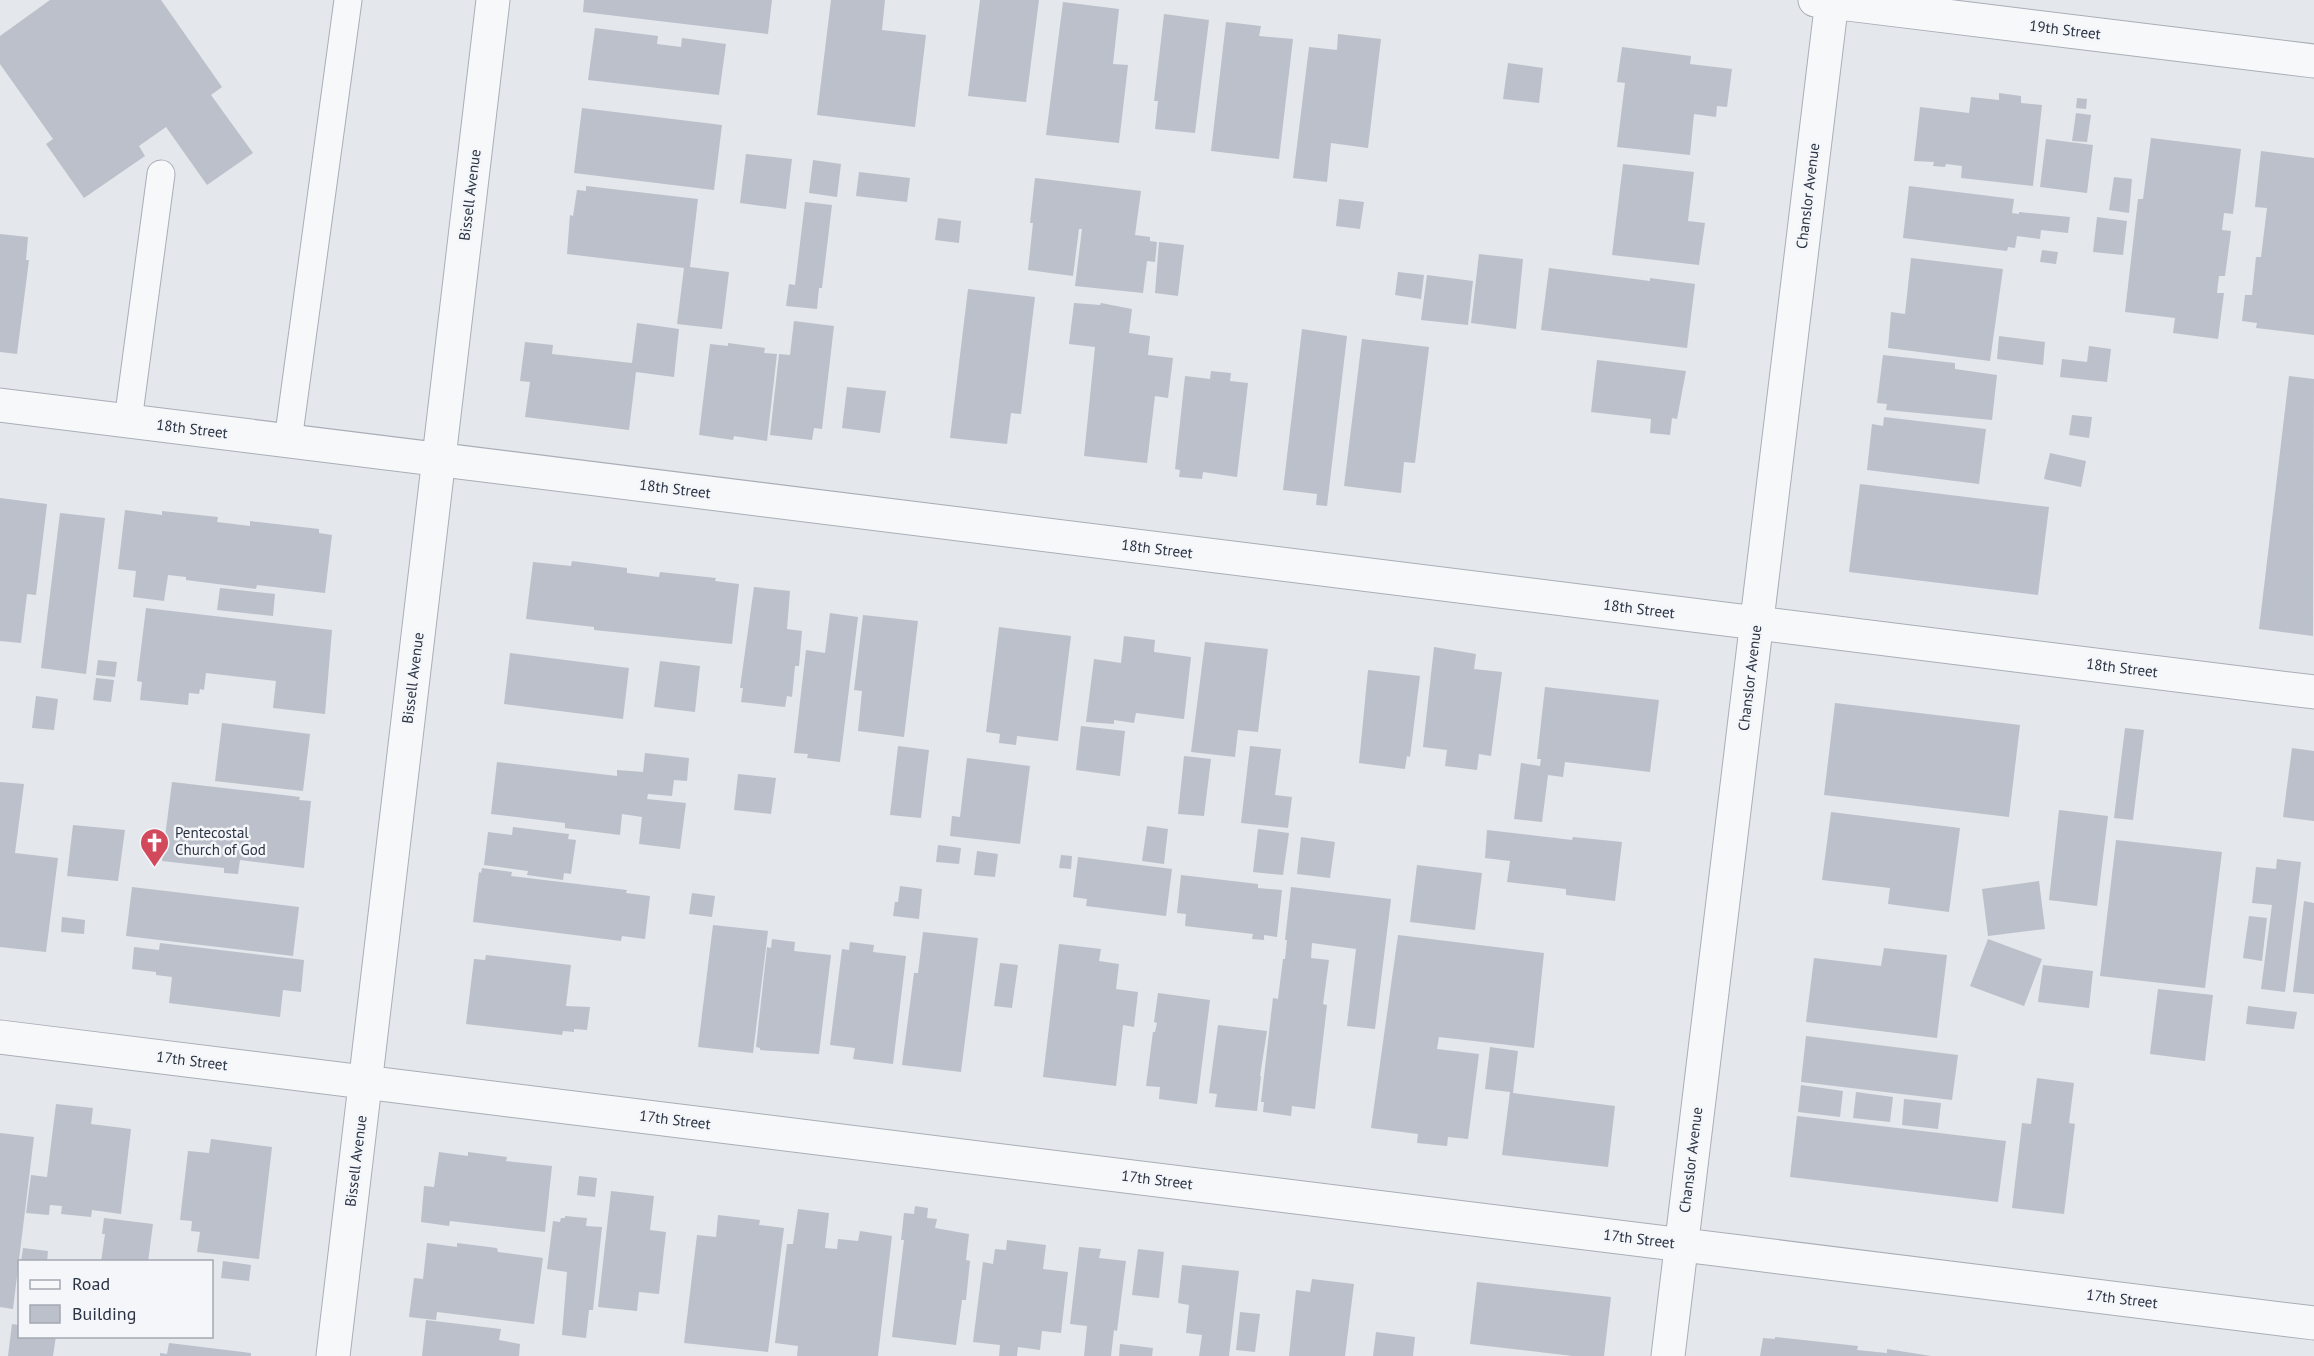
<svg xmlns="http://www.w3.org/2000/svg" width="2314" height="1356" font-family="'PT Sans',sans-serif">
	<rect width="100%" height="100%" fill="#e4e7ec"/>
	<path fill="#bbc0ca" d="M50,0h111l61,87 -11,8 42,58 -46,32 -41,-58 -27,19 6,10 -61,42 -38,-54 7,-5 -53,-75v-28z
		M584,0h188l-4,34 -185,-22z
		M831,0h54l-3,30 44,5 -11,92 -98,-12z
		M980,0h59l-13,102 -58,-6z
		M1063,2l56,7 -6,55 15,1 -9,78 -73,-8z
		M1164,14l45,6 -14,113 -40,-4 3,-28h-4z
		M1226,22l35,4 -2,10 34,3 -14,120 -68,-8z
		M595,28l63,8 -1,8 24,3 1,-9 44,6 -7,51 -131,-15z
		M1338,34l43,5 -13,109 -37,-5 -4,39 -34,-4 16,-131 28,3z
		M1622,47l69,9 -1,8 42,5 -5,38 -10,-1 -1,11 -22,-3 -4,41 -73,-8 8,-64 -8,-1z
		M1508,63l35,5 -4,35 -36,-4z
		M1999,93l22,3v7l21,2 -9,81 -72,-8 1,-12 -16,-2 -1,3 -12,-1 1,-4 -20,-1 6,-54 49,6 2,-16 28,3z
		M2077,98l10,1 -1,10 -10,-1z
		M582,108l140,17 -8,65 -140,-17z
		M2076,113l15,2 -4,27 -15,-1z
		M2151,138l90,11 -8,65 -9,-1 -2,17 9,1 -6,45h-6l-2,17h7l-6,46 -45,-6 2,-15 -50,-6 13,-113h5z
		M2046,139l47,6 -6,48 -47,-6z
		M2261,151l53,7v177l-58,-7 1,-5 -15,-2 3,-26h7l4,-38h5l6,-49 -12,-1z
		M746,154l46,5 -6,50 -46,-6z
		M813,160l28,4 -4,33 -28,-4z
		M1623,164l71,8 -6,49 17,2 -6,42 -87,-10z
		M859,172l51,6 -3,24 -51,-6z
		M2114,177l18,2 -3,34 -20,-3z
		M1035,178l106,13 -6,44 15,2v4l7,1 -2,20 -8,-1 -4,32 -68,-7 7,-57h-3l-6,47 -45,-6 5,-47h-3z
		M586,186l112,13 -8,68 39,5 -7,57 -45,-5 7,-56 -117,-14 3,-39 3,1 4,-26 9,1z
		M1909,186l105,13 -2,14 7,1v-2l51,5 -2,16 -27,-3 -1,9 -23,-3 -2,12 -7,-1 -1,4 -104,-13z
		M1339,199l25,3 -4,27 -24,-3z
		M805,202l27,3 -10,83h-3l-2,21 -31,-3 3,-22 6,1z
		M2097,217l30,4 -4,34 -30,-3z
		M938,218l23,3 -2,22 -24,-3z
		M0,234l28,3 -2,23h3l-12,94 -17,-2z
		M1159,242l25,3 -6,51 -23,-3z
		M2042,250l16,2 -2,12 -16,-2z
		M1479,254l44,5 -7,70 -45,-6z
		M1911,258l92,11 -13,92 -102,-13 3,-36 14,2z
		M1549,268l101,13v-3l45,6 -8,64 -146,-18z
		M1398,272l26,3 -3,24 -26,-4z
		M1427,275l46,6 -5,44 -47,-5z
		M968,289l67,8 -14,117 -10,-1 -4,31 -57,-6z
		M1074,303l26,2 1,-2 31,6 -3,24 21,3 -2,19 25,3 -5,40 -13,-2 -8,67 -63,-7 11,-109 -26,-3z
		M794,321l40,5 -12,103 -8,-1 -2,12 -42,-5 9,-81 11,1z
		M637,323l42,6 -5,48 -38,-5 -7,58 -104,-13 5,-35 -10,-1 5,-39 28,3 -1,9 80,9z
		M1302,329l45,7 -20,170 -11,-1 1,-11 -34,-4z
		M1999,336l46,6 -2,23 -46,-6z
		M1362,339l67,8 -14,116 -11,-1 -3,31 -57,-7z
		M728,343l37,5 -1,5 13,1 -10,87 -33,-5 -1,4 -34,-5 11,-91 18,2z
		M2089,346l22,3 -4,33 -47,-5 2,-18 25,3z
		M1883,355l72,8v6l42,6 -5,45 -106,-10 1,-6 -10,-1z
		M1597,360l89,11 -9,48 -5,-1 -2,17 -20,-2 1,-14 -60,-7z
		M1211,371l20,2 -1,8 18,2 -11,94 -34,-5 -1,7 -23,-2 1,-7 -5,-1 10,-93 25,3z
		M2289,376l25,3 -1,257 -54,-7z
		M847,387l39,4 -6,42 -38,-5z
		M2072,415l20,2 -3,21 -20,-3z
		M1884,417l102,12 -7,55 -112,-14 5,-46 11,2z
		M2050,453l36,8 -5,26 -37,-8z
		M1860,484l189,23 -11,88 -189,-23z
		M0,498l47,6 -11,91 -9,-1 -6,49 -21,-2z
		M125,510l37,5v-4l56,6 -1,5 33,4v-5l69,8v4l13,2 -7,58 -68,-8 -1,4 -70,-9v-3l-18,-2 -4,26 -31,-4 3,-26 -18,-2z
		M60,513l45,5 -19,156 -45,-6z
		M572,561l55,7v5l32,4 1,-5 56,6 -1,3 24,3 -7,60 -138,-14v-3l-68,-8 7,-57 38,4z
		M754,587l36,4 -3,38 15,2 -3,35h-4l-3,31 -5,-1 -2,11 -44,-5 2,-14h-3z
		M220,588l55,6 -2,22 -56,-6z
		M146,608l186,22 -7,84 -52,-6 3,-27 -70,-8 -2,17 -4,-1 -1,5 -10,-1 -1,12 -48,-5 2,-18 -5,-1z
		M830,613l28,4 -18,145 -33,-4 1,-4 -14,-1 12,-103 19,3z
		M863,615l55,6 -14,116 -46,-6 4,-40 -8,-1z
		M999,627l72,9 -13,105 -41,-5 -1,9 -17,-2 1,-9 -14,-2z
		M1124,636l31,4 -1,12 37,5 -7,62 -48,-6 -2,10 -20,-3v4l-28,-2 8,-63 27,4z
		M1205,642l63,7 -10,83 -20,-2 -3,27 -44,-5z
		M1434,647l42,7 -2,15 28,3 -11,84 -12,-2 -2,16 -32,-4 2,-16 -24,-3z
		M510,653l119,15 -6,51 -119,-15z
		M98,660l19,2 -2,15 -19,-2z
		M660,661l40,5 -5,46 -41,-5z
		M1368,670l52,6 -10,81 -3,-1 -2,13 -46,-6z
		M96,678l18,2 -3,22 -18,-2z
		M1545,687l114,13 -9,72 -85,-10 -2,15 -15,-2 -6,47 -28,-3 7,-56 19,3 1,-7h-4z
		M36,696l22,3 -4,31 -22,-2z
		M1835,703l185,22 -11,92 -185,-22z
		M222,723l88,11 -7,57 -88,-10z
		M1081,726l44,5 -5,45 -44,-6z
		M2125,728l19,2 -11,90 -19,-2z
		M898,746l31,4 -8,68 -31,-3z
		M1250,746l31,3 -6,46 17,2 -4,31 -47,-5z
		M2292,748l22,3v70l-31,-4z
		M645,753l44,5 -2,23 -13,-1 -2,16 -24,-2 -1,5 39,4 -6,46 -41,-5 3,-27 -20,-3 -2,21 -55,-7v-5l-74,-9 6,-52 120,14v-6l26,2z
		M1184,756l27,3 -7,57 -26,-2z
		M967,758l63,8 -10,78 -70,-8 2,-20 8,1z
		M738,774l38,4 -5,36 -37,-4z
		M0,782l24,2 -9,69 43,5 -12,94 -46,-5z
		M172,782l128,15 -1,3 12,1 -7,67 -64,-8 -2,14 -14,-1v-5l-62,-7z
		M2059,810l49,6 -11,90 -48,-6z
		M1831,812l129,16 -11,84 -61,-8 2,-16 -68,-8z
		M73,825l52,5 -7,51 -51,-5z
		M1147,826l21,3 -4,35 -22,-3z
		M513,827l56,7 -1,5 8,1 -5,34 -7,-1 -1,7 -36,-5 1,-4 -44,-6 4,-33 24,3z
		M1258,829l31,4 -6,42 -30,-3z
		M1487,830l85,10 1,-3 49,5 -7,59 -49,-6v-6l-59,-7 3,-21 -25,-3z
		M1301,837l34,5 -5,36 -33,-4z
		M2116,840l106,12 -17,136 -105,-12z
		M938,845l23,3 -2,16 -23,-2z
		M977,851l21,3 -3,23 -21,-2z
		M1061,855l11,1 -1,13 -12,-1z
		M1078,857l94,12 -6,47 -80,-10 1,-7 -14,-2z
		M2277,859l24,3 -16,130 -24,-3 11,-84 -20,-2 4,-36 20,2z
		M1417,865l65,8 -7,57 -65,-8z
		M482,868l30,4 -1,4 116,14 -1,3 24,3 -5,43 -23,-3 -1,5 -148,-19 6,-50 2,1z
		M1181,875l77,9v4l24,2 -5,47 -13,-2v5l-12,-1 1,-5 -68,-8 1,-12 -9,-1z
		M2039,881l6,48 -57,7 -6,-47z
		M900,886l22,3 -3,30 -26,-3 2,-14h3z
		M132,887l167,20 -6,49 -167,-20z
		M1291,887l100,12 -16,130 -28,-3 9,-77 -44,-6 -1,15 18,2 -6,44 4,1 -12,104 -23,-3 -1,10 -28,-4 1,-10h-3l12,-104 5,1 5,-40h2l2,-19h-2z
		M692,893l23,3 -3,21 -23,-3z
		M2304,901l10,2v91l-21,-2z
		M2249,916l18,2 -5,43 -19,-3z
		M62,917l23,3 -1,14 -23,-2z
		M713,925l55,6 -15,122 -55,-6z
		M923,932l55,6 -17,134 -59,-7 12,-92h4z
		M1398,935l146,18 -10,95 -95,-11 -2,12 42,5 -11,85 -20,-2 -1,9 -30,-3 1,-9 -47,-6z
		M772,939l23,3 -1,9 37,4 -12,99 -59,-4v-2l-4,-1 11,-100 4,1z
		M1988,939l54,20 -18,47 -54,-20z
		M850,942l24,3 -1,7 33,4 -13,108 -40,-5 2,-11 -25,-3 12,-96 7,1z
		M160,943l144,17 -3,32 -18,-2 -3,27 -111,-14 3,-26 -16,-2v-3l-24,-3 2,-22 25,3z
		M1059,944l42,5 -2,12 20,3 -3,25 22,3 -4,35 -11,-2 -7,61 -73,-9z
		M1884,948l63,7 -10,83 -131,-16 8,-64 67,8z
		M486,955l85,10 -5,41 24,1 -3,23 -13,-1v3l-11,-1 -1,4 -96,-11 8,-65 11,1z
		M1000,963l18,2 -6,43 -18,-2z
		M2043,965l50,6 -4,37 -51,-6z
		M2158,989l55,6 -8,66 -55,-7z
		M1158,993l52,7 -13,104 -38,-5 1,-12 -14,-1 7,-54h2l2,-9 -3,-1z
		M2248,1006l49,6 -3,17 -48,-5z
		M1218,1025l49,6 -7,45h1l-4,35 -42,-4 2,-13 -8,-1z
		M1806,1036l152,19 -6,45 -151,-18z
		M1490,1047l28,4 -5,42 102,13 -7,61 -106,-12 8,-63 -25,-3z
		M2037,1078l37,5 -5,40 6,1 -11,90 -52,-6 10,-85 9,1z
		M1801,1085l42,6 -3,26 -42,-5z
		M1856,1092l37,5 -3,25 -37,-4z
		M1904,1099l37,4 -3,26 -36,-4z
		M56,1104l37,4 -2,16 40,5 -10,85 -29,-4 -1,7 -30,-3 1,-8 -12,-1 -1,10 -23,-2 5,-38 16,2z
		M1797,1116l209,25 -8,61 -208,-25z
		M0,1133l34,4 -21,172 -13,-2z
		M211,1139l61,8 -13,112 -62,-7 3,-20 -9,-1 1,-10 -12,-1 8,-69 21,2z
		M439,1152l29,4v-4l39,5 -1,4 46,5 -7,66 -95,-11 -1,5 -28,-4 3,-36 10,1z
		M579,1176l18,2 -2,19 -18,-2z
		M611,1191l43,5 -4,34 16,2 -7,62 -20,-2 -2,19 -39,-4z
		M915,1206l13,2 -1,10 10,1 -2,9 34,6 -3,26 4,1 -4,39h-4l-6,45 -64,-8 12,-97h-3l3,-27 10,1z
		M798,1209l31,4 -4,35 12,1 1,-10 20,2 2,-10 32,5 -14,120h-81l1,-10 -23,-3 12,-99h6z
		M718,1215l42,5 -1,5 25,3 -16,124 -84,-9 13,-108 19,2z
		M565,1216l22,2 -1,8 16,1 -9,83h-4l-3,28 -24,-3 5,-63 -20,-3 6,-48 7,1 1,-4h4z
		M104,1218l49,6 -5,38h-47l4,-28h-3z
		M1007,1240l39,5 -3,24 25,3 -7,61 -19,-2 -2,19 -22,-3 -1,9h-18l1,-11 -27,-3 10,-80 10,2 2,-15 11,1z
		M427,1243l30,4v-4l40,5 1,4 45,6 -9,66 -97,-12 -1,8 -27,-3 5,-39 9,1z
		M1079,1247l22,2 -2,9 27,3 -9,70 -3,-1 -3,26h-27l3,-30 -17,-2z
		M23,1248l25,3 -1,11h-26z
		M1138,1249l26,3 -5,46 -27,-3z
		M223,1261l28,4 -2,16 -28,-3z
		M1182,1265l57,6 -10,85h-30l3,-21 -16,-2 3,-28 -11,-2z
		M1312,1279l42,5 -9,72h-56l7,-66 14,2z
		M1477,1282l134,15 -7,59h-31l-103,-12z
		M1240,1312l20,2 -5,38 -19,-2z
		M426,1320l75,9 -2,11 21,4 -1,12h-97z
		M12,1324l8,1v11h36l-3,20h-45z
		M1376,1332l39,5 -2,19h-40z
		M1775,1337l83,9 -1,4 30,3v-4l44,7h-171l3,-18 12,1z
		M169,1343l82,10v3h-91v-3l7,1z
		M1120,1344l33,4 -1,8h-33z"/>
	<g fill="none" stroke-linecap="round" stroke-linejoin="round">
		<defs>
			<path id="service" d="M128,421l33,-247
				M288,441l60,-441"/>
			<path id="minor" d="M1815,0l499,61
				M0,405l2314,287
				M0,1037l2314,286
				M333,1356l160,-1356
				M1668,1356l164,-1356"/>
		</defs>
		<use href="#service" stroke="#a9aeb7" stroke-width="29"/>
		<use href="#minor" stroke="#a9aeb7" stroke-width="35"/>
		<use href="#service" stroke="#f7f8fa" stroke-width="27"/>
		<use href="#minor" stroke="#f7f8fa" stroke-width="33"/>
	</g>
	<defs>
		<symbol id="church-pin" viewBox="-11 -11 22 30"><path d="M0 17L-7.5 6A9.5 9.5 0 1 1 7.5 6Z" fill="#d1495b" stroke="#f4f6f9"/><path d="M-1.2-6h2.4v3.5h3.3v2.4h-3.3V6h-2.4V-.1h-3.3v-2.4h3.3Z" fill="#fff"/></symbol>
	</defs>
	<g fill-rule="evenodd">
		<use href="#church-pin" x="138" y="826" width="33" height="45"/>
	</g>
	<g text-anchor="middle" stroke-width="5" stroke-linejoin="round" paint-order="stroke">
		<g font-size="15" fill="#2b3445" stroke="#f4f6f9">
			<text transform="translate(2065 30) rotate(7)" y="5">19th Street</text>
			<text transform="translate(470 195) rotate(-83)" y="5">Bissell Avenue</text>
			<text transform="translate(1808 196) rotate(-83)" y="5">Chanslor Avenue</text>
			<text transform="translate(192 429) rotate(7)" y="5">18th Street</text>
			<text transform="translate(675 489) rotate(7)" y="5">18th Street</text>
			<text transform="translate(1157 549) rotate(7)" y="5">18th Street</text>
			<text transform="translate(1639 609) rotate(7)" y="5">18th Street</text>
			<text transform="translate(2122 668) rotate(7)" y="5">18th Street</text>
			<text transform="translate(413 678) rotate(-83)" y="5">Bissell Avenue</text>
			<text transform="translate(1750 678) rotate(-83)" y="5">Chanslor Avenue</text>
			<text transform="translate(192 1061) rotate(7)" y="5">17th Street</text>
			<text transform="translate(675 1120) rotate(7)" y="5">17th Street</text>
			<text transform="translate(1691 1160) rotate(-83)" y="5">Chanslor Avenue</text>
			<text transform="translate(356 1161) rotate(-83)" y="5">Bissell Avenue</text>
			<text transform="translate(1157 1180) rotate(7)" y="5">17th Street</text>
			<text transform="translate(1639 1239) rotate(7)" y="5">17th Street</text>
			<text transform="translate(2122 1299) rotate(7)" y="5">17th Street</text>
		</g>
		<g font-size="15" fill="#2b3445" stroke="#f4f6f9" text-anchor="start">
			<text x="175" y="838">Pentecostal<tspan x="175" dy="17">Church of God</tspan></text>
		</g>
	</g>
	<rect x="18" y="1260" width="195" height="78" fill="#f4f6f9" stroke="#a4a8b1" stroke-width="1.5"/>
	<rect x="30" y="1280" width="30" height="9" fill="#f7f8fa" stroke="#a4a8b1" stroke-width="1.5"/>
	<text x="72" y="1290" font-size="18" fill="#2b3445">Road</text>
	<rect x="30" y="1305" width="30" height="18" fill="#bbc0ca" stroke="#a4a8b1" stroke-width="1.5"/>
	<text x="72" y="1320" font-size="18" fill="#2b3445">Building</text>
</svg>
